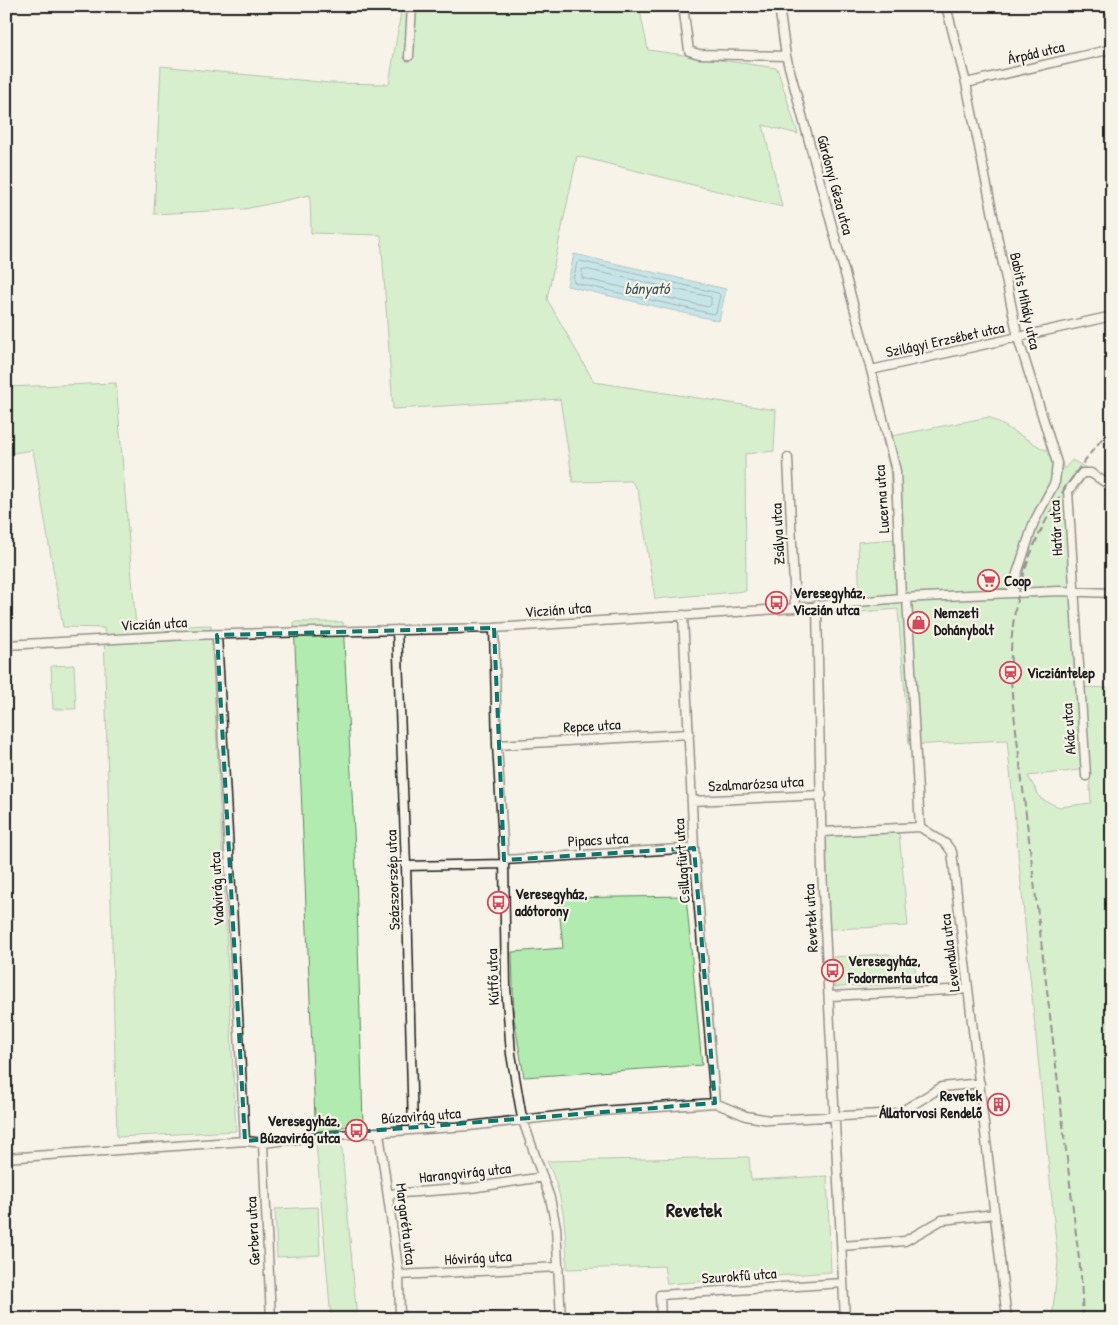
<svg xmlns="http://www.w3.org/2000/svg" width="1118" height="1325" font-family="'Patrick Hand',sans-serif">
	<rect width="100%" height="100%" fill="#f7f3e8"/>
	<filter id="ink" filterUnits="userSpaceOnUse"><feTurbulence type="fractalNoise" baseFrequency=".02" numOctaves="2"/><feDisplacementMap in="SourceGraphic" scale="10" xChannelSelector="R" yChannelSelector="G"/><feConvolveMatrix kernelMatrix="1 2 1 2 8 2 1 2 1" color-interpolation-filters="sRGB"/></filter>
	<g filter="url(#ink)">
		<path fill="#b1ebb0" stroke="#668466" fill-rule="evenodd" d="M402,6h237l9,44 129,18 21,66 -35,-9 19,82 -205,-51 -30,143 47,83 182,28 -2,41 -29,3 1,137 -91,8 -17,-109 -7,-9 -58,1 -13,-83 -167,10 -12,-174 -70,-2 -1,-38 -65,14 -91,5 7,-148 168,17 60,1z
			M116,383l20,245 75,-3 25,506 -119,6 -13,-509 -41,-1 -30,-177 -27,4v-67z
			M989,417l56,33 12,-3 7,22 8,-9 18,10 -18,28 10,189 30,1v631h-60l6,-57 -51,-522 -98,5 -11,-136 -38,3 -2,-70 37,-3 -5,-69 -8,-32zM1089,769l2,34 -32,4 -18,-8 -13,-23z
			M294,622h49l13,247 7,256 -23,2 17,192h-26l-15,-177z
			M74,665l2,44h-23l-2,-43z
			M899,833l9,93 -78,3 -5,-59 1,-35z
			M686,896l16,169 -178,12 -10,-58 -2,-67 51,-4 -5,-50z
			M888,954l27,13 1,17 -81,3 -2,-30z
			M749,1157l2,23 76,-4 4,96 -164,12 -3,-18 -97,3c-1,-39 -3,-73 -20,-108z
			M318,1207l2,48 -43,2 -2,-48z"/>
		<path fill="#8ad6eb" stroke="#5e8c98" d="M574,254l152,35 -7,32 -152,-35z"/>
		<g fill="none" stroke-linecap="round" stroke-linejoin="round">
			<path stroke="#48666f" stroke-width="1" d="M580,261l138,32 2,2 -4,18 -3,1 -138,-31 -2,-3 4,-17z
				M585,269l126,28v8l-3,2 -126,-29v-8z"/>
			<defs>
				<path id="minor" d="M683,6l6,45 10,3 87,2
					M779,6l7,50 85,314 25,101 5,127
					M946,6l20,77 52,255 39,125 -2,19 -21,40 -23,70
					M1109,6l3,12
					M409,56l3,-50
					M966,83l146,-34
					M871,370l241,-54
					M788,458l7,150
					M907,598l13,229 26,17 6,8 55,467
					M817,605l5,264 23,450
					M683,615l11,233 21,255
					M494,628l3,117 7,115 2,127 5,67 11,64 28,80 6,29 5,92
					M397,630l9,236 7,263
					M217,635l28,506
					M6,645l181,-10 307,-7 301,-20 106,-10 158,-7 53,2
					M497,745l192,-11
					M1086,776l-18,-285 14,-18h9l21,14
					M692,801l130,-6
					M822,832l98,-5
					M504,860l190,-12
					M406,866l98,-2
					M830,996l138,-7
					M379,1133l20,142 1,44
					M263,1143l8,176
					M6,1158l239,-17 18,2 59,-7 147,-10 132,-15 114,-8 31,13 23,4 130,-7 43,-26 38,-4
					M389,1194l82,-6 72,-11
					M842,1246l63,-5 37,-21 53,-6
					M399,1275l160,-8
					M661,1319l-1,-24 183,-12"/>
			</defs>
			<use href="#minor" stroke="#1c1c1c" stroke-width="11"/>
			<use href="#minor" stroke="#f7f3e8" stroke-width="8"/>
			<path stroke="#1c1c1c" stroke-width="2" stroke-dasharray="8 4" stroke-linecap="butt" d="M1083,1319l-2,-43 -68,-571c-12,-115 25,-192 99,-278"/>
		</g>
	</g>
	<path d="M0 0H1118V1325H0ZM494,628l10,232 190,-12 21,255 -470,38 -28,-506z" fill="#f7f3e8" fill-opacity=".55" fill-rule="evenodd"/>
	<path fill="none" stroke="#0f766e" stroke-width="4" stroke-dasharray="10 6" stroke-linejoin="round" d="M494,628l10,232 190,-12 21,255 -470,38 -28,-506z"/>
	<defs>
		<symbol id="supermarket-ring" viewBox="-11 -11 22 22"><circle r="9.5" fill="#f7f3e8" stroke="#d1495b" stroke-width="1.5"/><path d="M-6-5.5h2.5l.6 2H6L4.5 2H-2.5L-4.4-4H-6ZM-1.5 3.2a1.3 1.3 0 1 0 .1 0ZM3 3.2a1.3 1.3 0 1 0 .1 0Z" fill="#d1495b"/></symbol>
		<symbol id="bus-ring" viewBox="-11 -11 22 22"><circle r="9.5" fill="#f7f3e8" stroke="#d1495b" stroke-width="1.5"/><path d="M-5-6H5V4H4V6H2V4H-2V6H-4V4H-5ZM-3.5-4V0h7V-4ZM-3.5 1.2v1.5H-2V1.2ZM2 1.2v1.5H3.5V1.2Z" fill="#d1495b"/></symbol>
		<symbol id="shop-ring" viewBox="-11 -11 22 22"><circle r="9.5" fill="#f7f3e8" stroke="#d1495b" stroke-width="1.5"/><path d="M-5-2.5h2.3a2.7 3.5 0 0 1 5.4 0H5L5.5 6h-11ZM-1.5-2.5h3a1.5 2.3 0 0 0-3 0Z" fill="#d1495b"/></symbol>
		<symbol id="station-ring" viewBox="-11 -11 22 22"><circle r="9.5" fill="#f7f3e8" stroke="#d1495b" stroke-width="1.5"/><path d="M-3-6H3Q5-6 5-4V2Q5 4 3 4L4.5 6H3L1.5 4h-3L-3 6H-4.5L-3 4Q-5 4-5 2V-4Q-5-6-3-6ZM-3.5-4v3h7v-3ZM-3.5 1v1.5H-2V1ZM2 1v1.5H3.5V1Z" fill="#d1495b"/></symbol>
		<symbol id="building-ring" viewBox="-11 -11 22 22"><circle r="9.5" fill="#f7f3e8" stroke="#d1495b" stroke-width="1.5"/><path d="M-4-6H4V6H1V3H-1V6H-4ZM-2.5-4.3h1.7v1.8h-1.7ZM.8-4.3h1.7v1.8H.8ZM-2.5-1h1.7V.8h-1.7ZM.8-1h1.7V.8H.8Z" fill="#d1495b"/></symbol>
	</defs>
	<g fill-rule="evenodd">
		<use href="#supermarket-ring" x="976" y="568" width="25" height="25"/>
		<use href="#bus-ring" x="764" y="590" width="25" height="25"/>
		<use href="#shop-ring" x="906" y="610" width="25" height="25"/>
		<use href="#station-ring" x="998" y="660" width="25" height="25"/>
		<use href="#bus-ring" x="486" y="890" width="25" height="25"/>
		<use href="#bus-ring" x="820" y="958" width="25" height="25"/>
		<use href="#building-ring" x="986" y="1092" width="25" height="25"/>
		<use href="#bus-ring" x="344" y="1118" width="25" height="25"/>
	</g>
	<g text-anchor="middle" stroke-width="4.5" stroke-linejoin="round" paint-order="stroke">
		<g font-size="15" fill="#1c1c1c" stroke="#f7f3e8">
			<text transform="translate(1036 53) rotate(-13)" y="5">Árpád utca</text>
			<text transform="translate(835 185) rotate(75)" y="5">Gárdonyi Géza utca</text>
			<text transform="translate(1025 301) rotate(78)" y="5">Babits Mihály utca</text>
			<text transform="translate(945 340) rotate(-12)" y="5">Szilágyi Erzsébet utca</text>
			<text transform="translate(882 499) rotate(-94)" y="5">Lucerna utca</text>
			<text transform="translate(1056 528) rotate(-93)" y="5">Határ utca</text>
			<text transform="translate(778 534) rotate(-93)" y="5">Zsálya utca</text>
			<text transform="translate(558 610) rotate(-4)" y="5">Viczián utca</text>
			<text transform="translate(154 624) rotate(-3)" y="5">Viczián utca</text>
			<text transform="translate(592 726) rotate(-3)" y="5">Repce utca</text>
			<text transform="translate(1069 729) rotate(-94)" y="5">Akác utca</text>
			<text transform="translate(756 784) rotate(-3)" y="5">Szalmarózsa utca</text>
			<text transform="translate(598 840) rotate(-3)" y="5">Pipacs utca</text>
			<text transform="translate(682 861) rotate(-94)" y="5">Csillagfürt utca</text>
			<text transform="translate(393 880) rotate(-92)" y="5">Százszorszép utca</text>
			<text transform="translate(217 889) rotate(-93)" y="5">Vadvirág utca</text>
			<text transform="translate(811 918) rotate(-93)" y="5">Revetek utca</text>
			<text transform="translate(950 953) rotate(-97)" y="5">Levendula utca</text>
			<text transform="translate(493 977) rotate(-92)" y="5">Kútfő utca</text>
			<text transform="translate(421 1116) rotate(-4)" y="5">Búzavirág utca</text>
			<text transform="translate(465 1173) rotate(-6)" y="5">Harangvirág utca</text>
			<text transform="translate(406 1224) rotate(83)" y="5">Margaréta utca</text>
			<text transform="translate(253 1231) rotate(-93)" y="5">Gerbera utca</text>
			<text transform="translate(478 1258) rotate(-3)" y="5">Hóvirág utca</text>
			<text transform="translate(739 1276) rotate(-4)" y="5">Szurokfű utca</text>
		</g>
		<g font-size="15" font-weight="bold" fill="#1c1c1c" stroke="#f7f3e8" text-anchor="start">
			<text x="1004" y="586">Coop</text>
			<text x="793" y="598">Veresegyház,<tspan x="793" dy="17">Viczián utca</tspan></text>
			<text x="934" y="618">Nemzeti<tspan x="934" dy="17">Dohánybolt</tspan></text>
			<text x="1027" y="678">Vicziántelep</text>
			<text x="515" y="899">Veresegyház,<tspan x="515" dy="17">adótorony</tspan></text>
			<text x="848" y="966">Veresegyház,<tspan x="848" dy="17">Fodormenta utca</tspan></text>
			<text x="982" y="1101" text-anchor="end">Revetek<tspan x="982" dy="17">Állatorvosi Rendelő</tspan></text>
			<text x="340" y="1126" text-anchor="end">Veresegyház,<tspan x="340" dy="17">Búzavirág utca</tspan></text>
		</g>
		<g font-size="16" font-style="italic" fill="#3d545a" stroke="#f7f3e8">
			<text x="647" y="294">bányató</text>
		</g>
		<g font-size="20" font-weight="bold" fill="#1c1c1c" stroke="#f7f3e8">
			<text x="694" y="1217">Revetek</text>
		</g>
	</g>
	<rect width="1118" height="1325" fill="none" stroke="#f7f3e8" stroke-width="25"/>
	<rect x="12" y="12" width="1093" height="1300" fill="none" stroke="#1c1c1c" stroke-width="2" filter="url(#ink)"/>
</svg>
